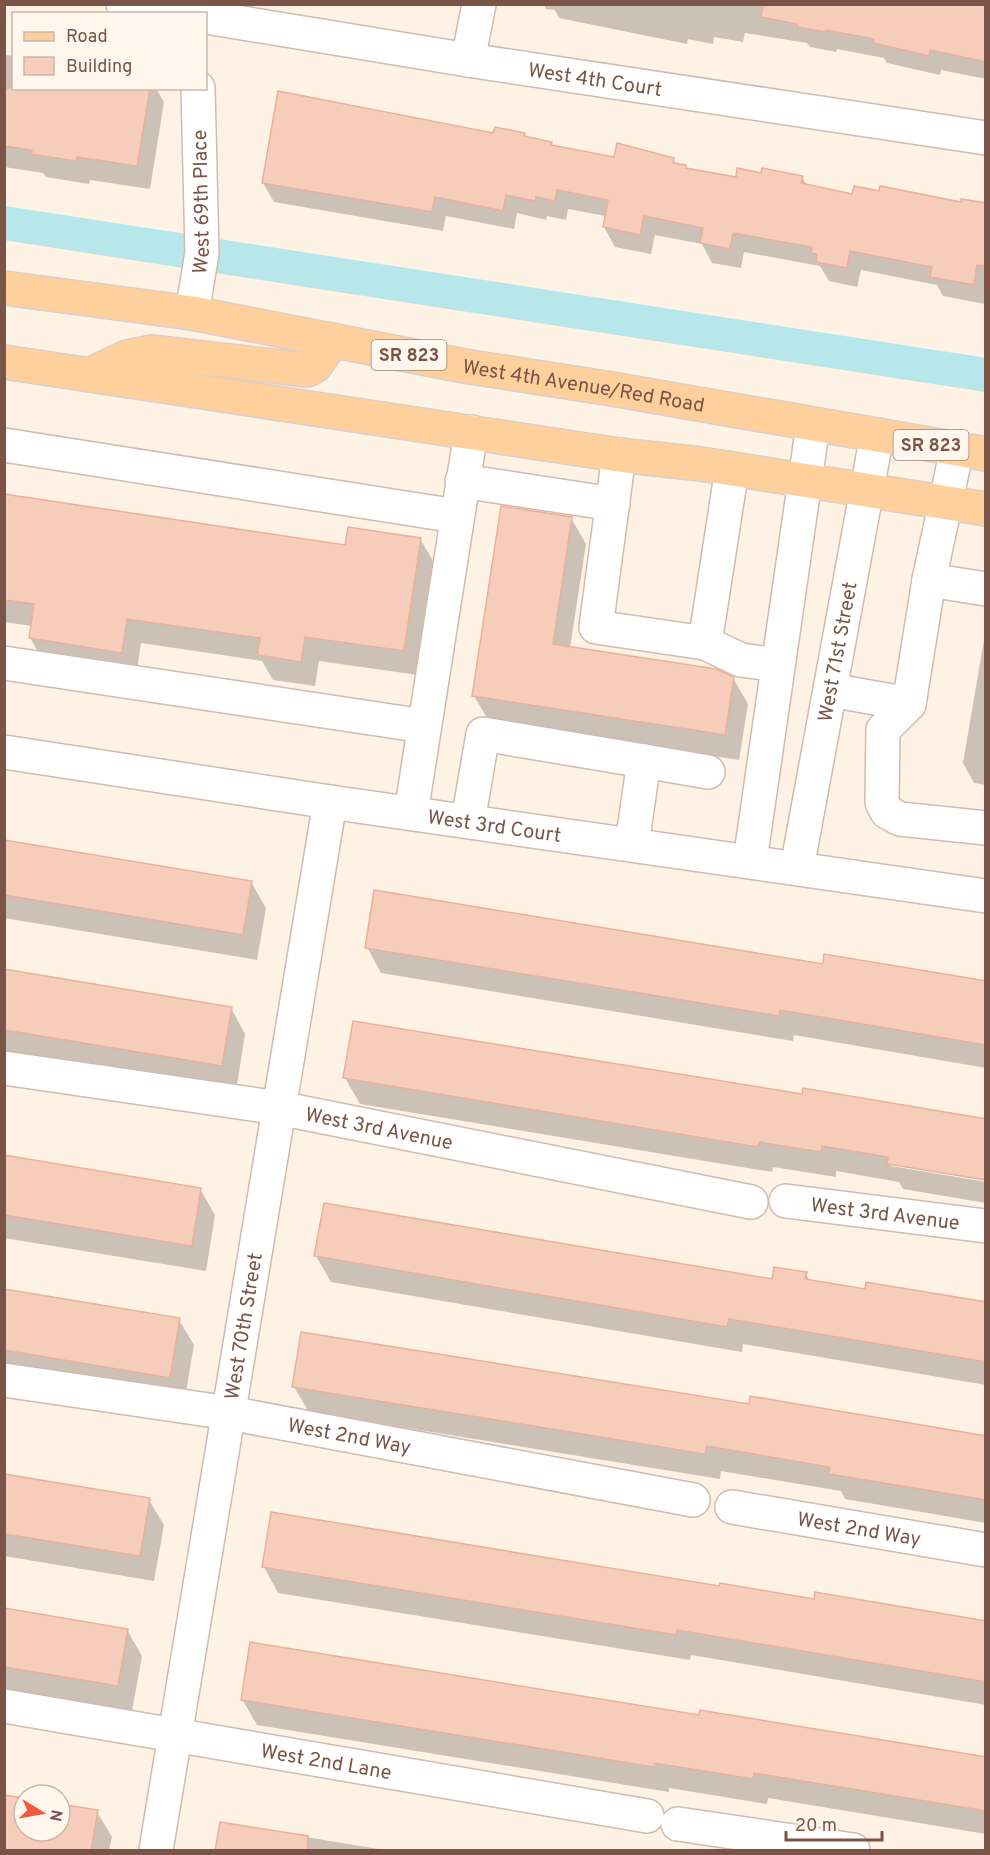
<svg xmlns="http://www.w3.org/2000/svg" width="990" height="1855" font-family="Overpass,sans-serif">
	<rect width="100%" height="100%" fill="#fef2e5"/>
	<path fill="#0003" d="M544,4h442v75l-45,-9 -1,5 -53,-12 -3,-5 -47,-9 -1,3 -26,-5 -3,-4 -62,-10 -2,9 -29,-5 -1,7 -25,-5 -1,5 -128,-26 -4,-8 -9,-1z
		M4,55l10,1v32h142l8,14 -14,87 -60,-9 -1,4 -43,-7 -3,-4 -39,-6z
		M524,134l2,4 25,5 2,4 63,12h57l3,6 11,4 50,9 25,-4 40,3 5,9 47,10 132,9 -1,99 -42,-8 -6,-11 -76,-15 -4,17 -28,-6 -9,-15 -76,-14 -3,16 -29,-5 -10,-19 -47,-9 -4,19 -36,-7 -11,-20 2,-11 -38,-7 -2,11 -19,-4 -1,4 -29,-7 -3,16 -68,-13 -3,15 -169,-29 -11,-19 232,-48z
		M4,496l342,51 74,-8 15,25 -17,111 -99,-14 -4,25 -42,-6 -11,-19 -121,-18 -5,34 -91,-14 -15,-25 2,-12 -28,-4z
		M571,518l15,26 -16,104 163,30 15,26 -9,56 -250,-39 -15,-25z
		M986,628v157l-12,-2 -11,-20z
		M4,842l247,40 15,26 -9,52 -253,-42z
		M367,947l457,19 162,17v85l-192,-33 -1,6 -412,-68z
		M4,971l227,37 14,26 -9,57 -232,-39z
		M345,1078l458,18 183,25 -95,42v3l95,16v21l-83,-14 -4,-7 -63,-11v6l-63,-10 -1,5 -412,-68z
		M4,1156l196,33 15,26 -9,56 -202,-33z
		M316,1256l458,25 32,-7 4,7 56,10 120,13v81l-243,-41 -1,8 -411,-70z
		M4,1291l175,29 15,25 -10,58 -180,-30z
		M294,1387l456,19 236,32v85l-141,-24 -4,-8 -120,-20 -1,8 -411,-67z
		M4,1475l145,25 15,25 -10,56 -150,-25z
		M264,1567l551,33 171,22v83l-295,-50 -1,5 -412,-67z
		M4,1610l123,20 15,26 -10,55 -128,-22z
		M242,1699l458,18 286,42v75l-218,-36 -1,6 -98,-16v4l-412,-67z
		M24,1799v32h36v-26l37,7 15,25 -3,13h-105z
		M221,1823l164,27h-168z"/>
	<g fill="none" stroke-linecap="round" stroke-linejoin="round">
		<path stroke="#b7e7ea" stroke-width="34" d="M4,223l982,152"/>
	</g>
	<path fill="#f6ccba" stroke="#eab099" stroke-width="1.5" d="M763,4h223v58l-56,-12 -1,6 -55,-13v-4l-48,-9v2l-29,-5v-3l-36,-7z
		M4,88h146l-13,78 -60,-9 -1,4 -45,-7 1,-4 -28,-4z
		M278,91l215,42 2,-6 30,6 -1,3 28,6 -1,3 63,12 3,-14 57,15 -1,5 13,2v3l50,9 1,-9 24,5 1,-5 41,8 -2,7 51,11 2,-8 25,5 1,-5 81,16v-3l25,4v63l-9,-1 -3,20 -44,-8 2,-10 -82,-16 -3,17 -31,-6 1,-8 -6,-1 1,-6 -79,-14 -3,16 -30,-6 3,-15 -59,-12 -4,19 -37,-8 5,-27 -51,-10 -2,11 -19,-4 -1,4 -29,-6 -3,16 -68,-14 -3,15 -170,-29z
		M4,494l341,51 3,-18 73,11 -17,113 -99,-14 -4,25 -44,-7 3,-17 -133,-19 -5,34 -93,-15 5,-34 -30,-4z
		M501,506l71,11 -19,127 163,25 18,8 -9,58 -253,-39z
		M4,840l248,41 -9,54 -239,-40z
		M374,890l449,74 1,-10 162,27v64l-206,-35 -1,6 -414,-68z
		M4,969l228,38 -10,59 -218,-36z
		M353,1021l449,73 1,-6 183,31v61l-99,-16 1,-7 -66,-11 -1,6 -62,-10 -1,5 -415,-69z
		M4,1155l197,33 -9,58 -188,-31z
		M324,1203l448,76 2,-12 33,5 -2,7 60,10 1,-7 120,20v60l-257,-43 -2,8 -413,-71z
		M4,1289l176,29 -10,60 -166,-28z
		M301,1332l448,72 1,-8 236,40v64l-157,-26 1,-7 -123,-21 -2,8 -413,-67z
		M4,1474l146,24 -10,58 -136,-22z
		M271,1512l448,74 1,-3 94,16 1,-7 171,29v61l-309,-52 -1,5 -414,-68z
		M4,1608l124,21 -10,57 -114,-19z
		M250,1642l449,73 1,-5 286,47v54l-232,-38 -1,6 -98,-16 -1,4 -413,-67z
		M4,1795l20,3v33h36v-27l38,6 -7,41h-87z
		M220,1822l88,14 -1,15h-92z"/>
	<g fill="none" stroke-linecap="round" stroke-linejoin="round">
		<defs>
			<g id="minor">
				<path d="M123,4l63,10"/>
				<path id="s1" d="M206,17l262,43 518,78"/>
				<path d="M468,60l11,-56"/>
				<path id="s2" d="M192,313l10,-60 -4,-165"/>
				<path d="M4,445l452,71"/>
				<path d="M957,449l-28,131 -20,124 -26,26 -1,72 5,10 13,7 86,9"/>
				<path d="M619,455l-23,172 109,16 36,17 36,5"/>
				<path d="M462,481l151,23"/>
				<path d="M929,580l57,9"/>
				<path d="M705,643l27,-174"/>
				<path d="M4,663l420,63"/>
				<path d="M830,690l79,14"/>
				<path id="s3" d="M4,752l326,50 656,94"/>
				<path d="M411,813l60,-381"/>
				<path d="M468,821l15,-87 161,27"/>
				<path d="M632,844l12,-83 64,11"/>
				<path d="M750,861l63,-436"/>
				<path id="s4" d="M797,868l80,-433"/>
				<path id="s5" d="M4,1068l275,40 472,94"/>
				<path id="s6" d="M786,1201l200,25"/>
				<path id="s7" d="M4,1380l225,33 464,87"/>
				<path id="s8" d="M732,1507l254,43"/>
				<path id="s9" d="M4,1706l643,110"/>
				<path d="M678,1824l175,26"/>
				<path id="s10" d="M156,1850l174,-1048"/>
			</g>
			<g id="major">
				<path id="s11" d="M4,288l188,25 272,53 148,23 374,65"/>
				<path d="M4,362l615,93 82,9 285,45"/>
				<path d="M89,375l38,-18 24,-5 156,18 8,-4 18,-26"/>
			</g>
		</defs>
		<use href="#minor" stroke="#d4baac" stroke-width="36"/>
		<use href="#major" stroke="#dacfcb" stroke-width="36"/>
		<use href="#minor" stroke="#fff" stroke-width="33"/>
		<use href="#major" stroke="#ffd09b" stroke-width="33"/>
	</g>
	<g text-anchor="middle" stroke-width="4.5" stroke-linejoin="round" paint-order="stroke">
		<g fill="#fff6ed" stroke="#a28579" stroke-width="1.5">
			<rect x="371.5" y="340" width="75" height="30" rx="4.5"/>
			<rect x="893.5" y="430" width="75" height="30" rx="4.5"/>
		</g>
		<g font-size="18" font-weight="bold" fill="#7a5547">
			<text x="409" y="361">SR 823</text>
			<text x="931" y="451">SR 823</text>
		</g>
		<g font-size="20" fill="#7a5547" stroke="#fff6ed">
			<text dy="7" stroke="none"><textPath href="#s1" startOffset="394">West 4th Court</textPath></text>
			<text dy="7" stroke="none"><textPath href="#s2" startOffset="112">West 69th Place</textPath></text>
			<text dy="7" stroke="none"><textPath href="#s11" startOffset="588">West 4th Avenue/Red Road</textPath></text>
			<text dy="7" stroke="none"><textPath href="#s4" startOffset="220">West 71st Street</textPath></text>
			<text dy="7" stroke="none"><textPath href="#s3" startOffset="496">West 3rd Court</textPath></text>
			<text dy="7" stroke="none"><textPath href="#s5" startOffset="380">West 3rd Avenue</textPath></text>
			<text dy="7" stroke="none"><textPath href="#s6" startOffset="100">West 3rd Avenue</textPath></text>
			<text dy="7" stroke="none"><textPath href="#s10" startOffset="531">West 70th Street</textPath></text>
			<text dy="7" stroke="none"><textPath href="#s7" startOffset="350">West 2nd Way</textPath></text>
			<text dy="7" stroke="none"><textPath href="#s8" startOffset="129">West 2nd Way</textPath></text>
			<text dy="7" stroke="none"><textPath href="#s9" startOffset="327">West 2nd Lane</textPath></text>
		</g>
	</g>
	<rect width="990" height="1855" fill="none" stroke="#7a5547" stroke-width="12"/>
	<rect x="12" y="12" width="195" height="78" fill="#fff6ed" stroke="#cab6ab" stroke-width="1.5"/>
	<rect x="24" y="32" width="30" height="9" fill="#ffd09b" stroke="#cab6ab" stroke-width="1.5"/>
	<text x="66" y="42" font-size="18" fill="#7a5547">Road</text>
	<rect x="24" y="57" width="30" height="18" fill="#f6ccba" stroke="#cab6ab" stroke-width="1.5"/>
	<text x="66" y="72" font-size="18" fill="#7a5547">Building</text>
	<g transform="translate(42 1813) rotate(101)"><circle r="28" fill="#fff6ed" stroke="#cab6ab" stroke-width="1.5"/>
	<path d="M0-4.5L10 22L0 15L-10 22Z" fill="#f25740"/>
	<text y="-9" font-size="16" font-weight="bold" text-anchor="middle" fill="#7a5547">N</text>
	</g>
	<path d="M786 1831v9h96v-9" fill="none" stroke="#7a5547" stroke-width="3"/>
	<text x="795" y="1831" font-size="18" fill="#7a5547" stroke="#fff6ed" stroke-width="4.5" paint-order="stroke">20 m</text>
</svg>
